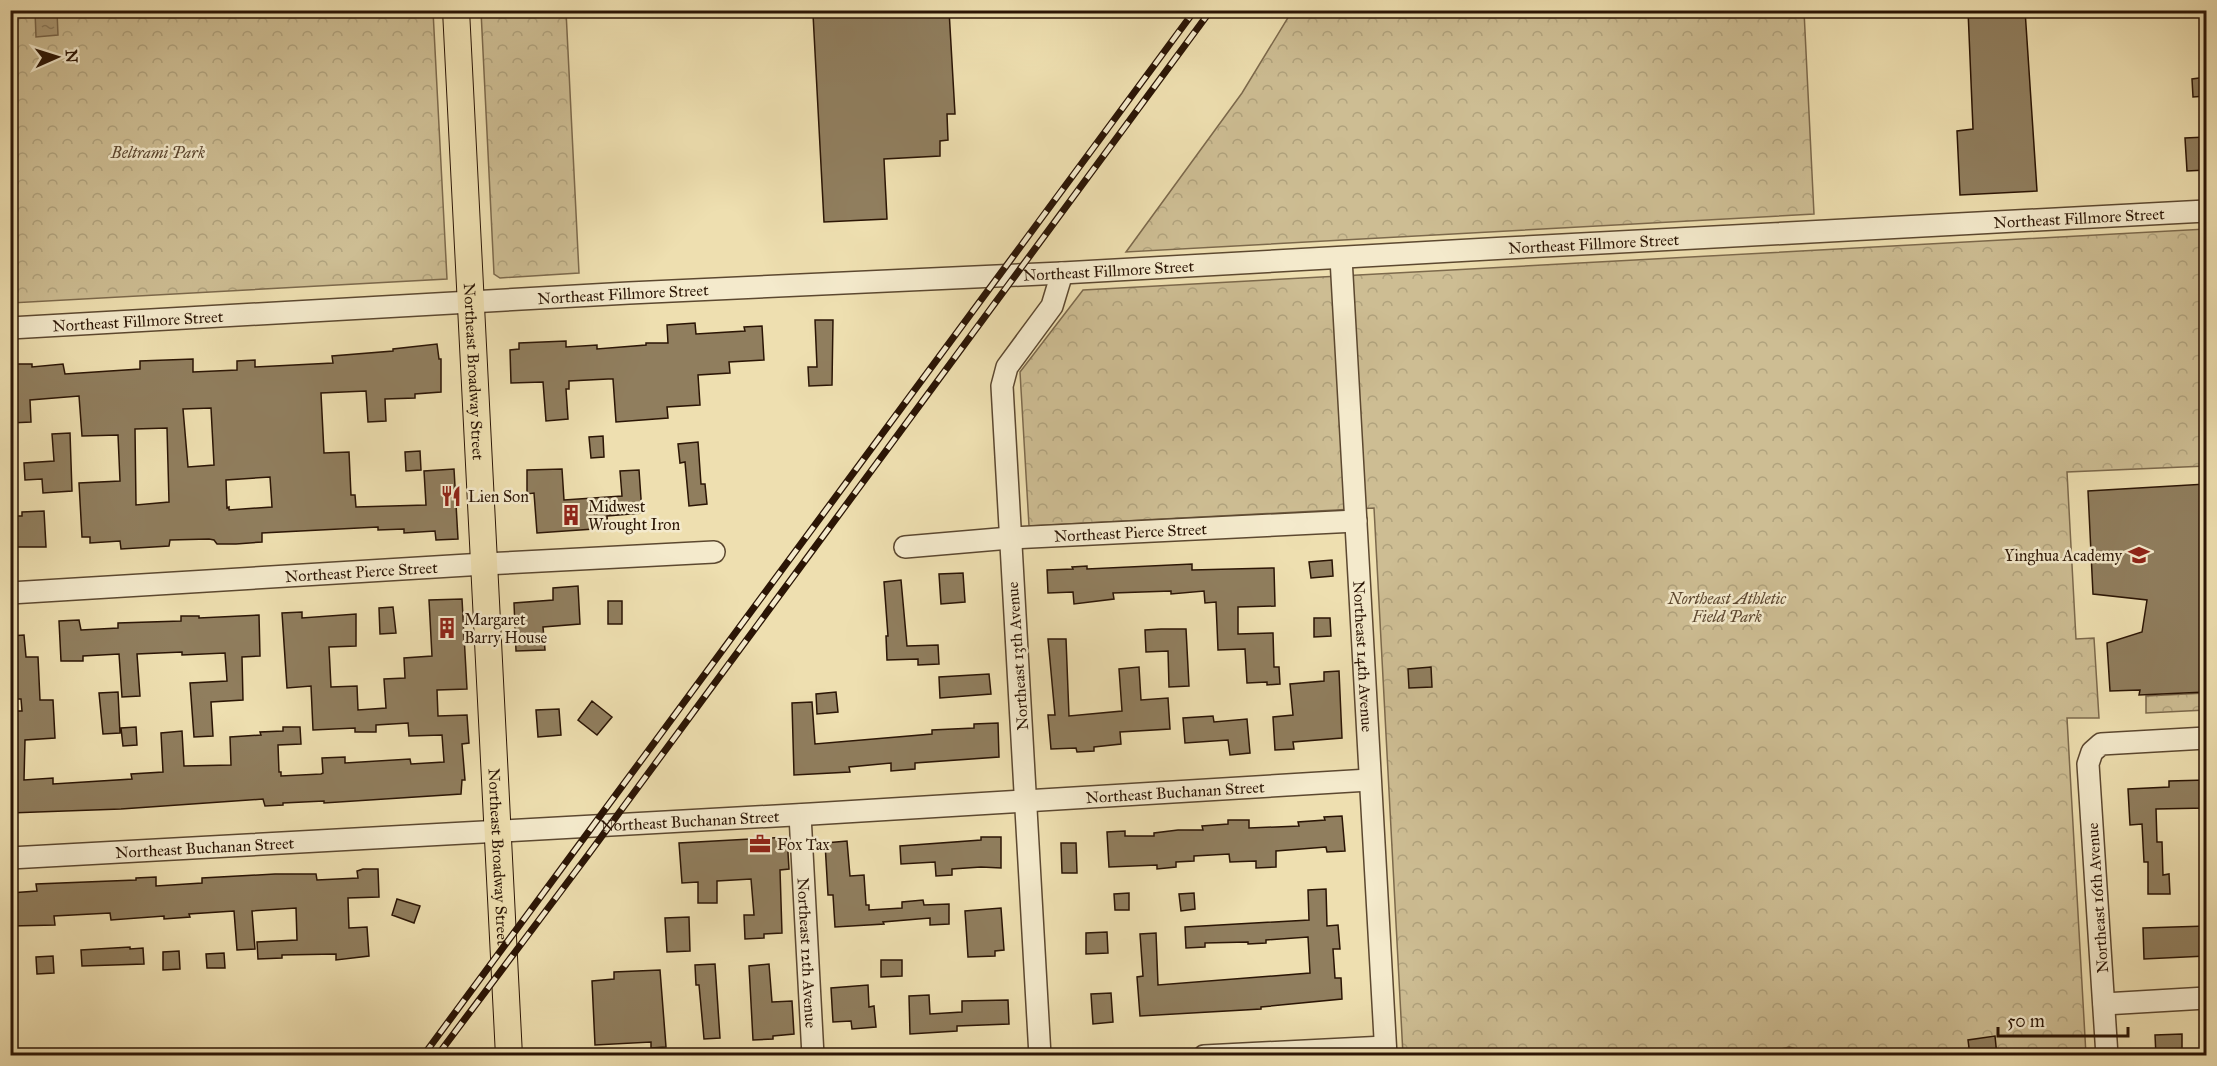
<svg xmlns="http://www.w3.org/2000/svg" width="2217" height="1066" font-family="'IM FELL Great Primer',serif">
	<defs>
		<pattern id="park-crowns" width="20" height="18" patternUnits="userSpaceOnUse" patternTransform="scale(1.5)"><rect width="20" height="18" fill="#cdbd93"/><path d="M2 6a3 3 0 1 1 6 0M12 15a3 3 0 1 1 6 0" fill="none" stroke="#b0a27d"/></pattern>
		<pattern id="water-ripples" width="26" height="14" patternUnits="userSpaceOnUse" patternTransform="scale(1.5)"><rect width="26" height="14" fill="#ac9a76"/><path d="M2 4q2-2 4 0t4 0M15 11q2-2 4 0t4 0" fill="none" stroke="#8c7c5f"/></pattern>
	</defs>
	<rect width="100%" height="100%" fill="#eedfb0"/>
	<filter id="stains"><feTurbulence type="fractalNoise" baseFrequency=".00333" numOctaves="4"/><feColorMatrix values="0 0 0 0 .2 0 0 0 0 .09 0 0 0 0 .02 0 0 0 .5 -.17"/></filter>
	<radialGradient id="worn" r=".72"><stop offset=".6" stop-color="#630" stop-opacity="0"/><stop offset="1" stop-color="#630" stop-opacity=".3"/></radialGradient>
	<path fill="url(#park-crowns)" stroke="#7c694c" stroke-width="1.5" d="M11,11h422l14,268 -436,24z
		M481,11h85l13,262 -79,5 -6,-4z
		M1292,11h512l10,203 -688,38 116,-159z
		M2206,229v237l-139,6 9,167 18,-1 5,80h-32l19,337h-683l-29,-547 -345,18 -9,-154 63,-82z
		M2206,693v17l-60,3v-17z"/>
	<path fill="url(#water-ripples)" stroke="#786549" stroke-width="1.5" d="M35,11h22l1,24 -22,2z
		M1789,1047l30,8h-65h2z"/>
	<path fill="#907e5e" stroke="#2b1505" stroke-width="1.5" fill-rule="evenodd" d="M816,10h133l6,104h-8l1,26 -8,1v15l-56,3 3,60 -63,3 -11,-208h4z
		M1968,10h57l12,181 -77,4 -3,-64 16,-2z
		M2206,77v19l-13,1 -1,-18z
		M2206,137v33l-19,1 -2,-33z
		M815,320h18l-1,65 -23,1 -1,-19h9z
		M695,323l1,11 49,-3 -1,-4 18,-1 2,34 -35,2 1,11 -32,2 2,30 -33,2 1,11 -52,4 -3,-43h-5l-39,2v8h-3l2,30 -22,2 -3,-39 -32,1 -1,-33 9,-1v-6l47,-2v6l31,-2v4l49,-4v-2h22l-1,-18z
		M437,344l2,15h2v33l-26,2v4l-30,1 1,22 -18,1 -2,-31 -45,2 3,60 25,-1 2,43h4l1,12 70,-2 -2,-34 30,-2 4,70 -22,1 -1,-9 -31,2v-4l-26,1v-3l-116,6v9l-26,2h-19l-3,-4 -5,-1 -39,1 -1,6 -48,3 -1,-8 -30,2v-6h-8l-3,-54 41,-2 -2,-46 -36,1 -3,-40 -49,4 1,22 -21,1v-54l7,-1v-4h15v3l31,-3 2,10 75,-5v-8l53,-2v13l44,-2v-9l18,-1v7l78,-4 -1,-7 61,-5v-2zM211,408l3,57 -26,2 -5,-58zM167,428l2,74 -33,3 -1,-76zM270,477l2,30 -43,3v-3l-2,1 -1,-28z
		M70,433l2,58 -29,2 -1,-14 -17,1 -1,-17 30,-2 -2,-27z
		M603,436l1,21 -13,1 -2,-21z
		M698,442l3,42h4l2,20 -18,2 -4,-44 -5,1 -2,-19z
		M420,451l1,19 -15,1 -1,-19z
		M562,469l2,31 58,-4 -2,-25 19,-1 3,43 -35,3 1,12 -71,5 -3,-40 -7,1v-24z
		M2206,484v208l-67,3 1,-5 -30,1 -3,-48 35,-11 5,-32 -54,-6 -5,-103z
		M44,511l2,36h-36v-31h12v-4z
		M1332,560l1,16 -22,2 -2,-16z
		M1192,564v6l82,-2 1,38 -37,1v27l35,-1 1,34h5l1,17 -13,1v-3l-20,1 -2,-34 -27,1 -2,-48 -11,1 -1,-12 -33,3v-3l-58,2 1,6 -40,5 -1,-12 -25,1 -1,-23 26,-1 -1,-2 15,-1v3z
		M963,573l2,29 -24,2 -2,-30z
		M901,580l6,66 31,-1 1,19 -21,1v-6l-31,1 -1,-24h2l-4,-54z
		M578,586l2,38 -37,3 2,23 -29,1 -2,-48 39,-3v-12z
		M462,599l5,90 -30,1 1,26 29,-1 2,28 -7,1 3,36h-3l-1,14 -137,9v-2l-41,2v2l-18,1 -2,-7 -142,10 -111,4v-102h12l-1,-12h-11v-63l14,-1 2,22h12l2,43h13l2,38 -30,2 -1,40 29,-2v6l79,-5 -1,-5 32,-2 -2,-39 21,-2 2,35 47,-1 -1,-28 31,-2 -1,-3 23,-1v-4h17l1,17 -23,1 1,27h2v4l40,-2 2,-1 -1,-15 23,-1v6l65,-4 1,5 33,-2 -2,-27 -33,1 -1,-13 -32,2v7h-21v-4l-42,2 -2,-44 -24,2 -5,-75 20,-1v6l54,-4v32l-27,1 2,40 26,-1 1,24 28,-2 -2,-29 21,-1 -1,-20 28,-2 -3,-56z
		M608,601h14v23h-14z
		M393,607l3,26 -16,1 -1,-26z
		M259,615l1,41 -18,1 1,43 -32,2 2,34 -19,1 -4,-54 37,-2 -2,-28 -43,2v-3l-45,2 3,42 -18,1 -3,-43 -36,2v5h-22l-2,-40 20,-1 2,10 37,-2v-5l63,-2v-5h18v2z
		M1314,618h16l1,18 -17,1z
		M1161,629h25l3,57 -20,1 -1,-36 -22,1 -1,-22z
		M1048,639h18l3,77 53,-5 -3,-42 20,-2 2,33 27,-2 2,31 -50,3 1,12 -27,3v4l-17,1 -1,-4 -25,1 -3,-34h7z
		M1431,667l1,20 -23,1 -1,-19z
		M1339,671l3,67 -49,4 1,7 -19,1 -2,-33 20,-2 -3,-31 34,-3v-9z
		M989,674l2,20 -51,4 -1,-21z
		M118,692l2,41 -17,1 -4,-41z
		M836,692l2,20 -21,2 -1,-20z
		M592,701l20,16 -15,18 -19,-15z
		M812,702l3,42 117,-10v-4l42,-2v-4l24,-1 1,34 -84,6v6l-24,2v-8l-42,4 1,5 -56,3 -2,-72z
		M559,709l2,26 -23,2 -2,-27z
		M1213,716l1,6 33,-3 3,34 -20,2 -2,-15 -43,3 -2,-25z
		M136,727l1,18 -14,1 -2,-18z
		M2206,780v28l-50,1 1,33h5l1,33 6,-1 1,20h-22v-32h-4l-2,-38 -12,1 -2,-36 41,-2v-6z
		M1342,816l3,35 -18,1 -1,-5 -50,4v16l-20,1v-7l-26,1 -1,-8 -35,2v5l-18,1v5l-19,2v-4l-48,2 -2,-35 18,-1v5h29v-3l24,-3h25l-1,-4 26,-2v-4h21v8l50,-2 -1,-4 27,-2 -1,-3z
		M787,837l2,32 -9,1 2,63 -18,1v4l-19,1 -1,-24h10l-3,-36 -34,2v22h-19v-21l-16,1 -3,-40z
		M981,837h20v31l-20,-1 -29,2v6l-16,1 -1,-14 -34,2 -1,-18 81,-6z
		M847,841l3,35 14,-1 2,30h3v5l33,-2v-6l21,-2 1,5 25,-1v20l-19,1v-7l-47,4 1,2 -49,3 -2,-32h-5l-3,-52z
		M1061,843h15l1,30h-15z
		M363,869h15l1,28 -31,1 1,30 18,-1 2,29 -33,4v-6l-54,1v3l-24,1 -1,-17 40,-2 -1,-32 -44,3 3,38 -18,1 -3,-39 -45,3 1,3 -26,2v-3l-53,4 -1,-7 -56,3 1,9 -43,1 -2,-33 27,-2 -1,-7 100,-4v-2l20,-1v9l46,-3v-5l73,-4h41l1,6 41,-2 -1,-7z
		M1326,889l1,37 11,-1 2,24h-7l2,29h6l1,21 -81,8v2l-121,7 -3,-39 6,-1 -3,-42 16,-1 2,52 152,-12 -2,-36 -42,3v3l-18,1v-2l-43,1v4l-19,1 -1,-21 124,-7 -1,-30z
		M1129,893v17h-14l-1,-16z
		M1194,893l1,16 -14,2 -2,-17z
		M397,899l23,7 -6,17 -22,-8z
		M1001,908l3,42 -9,1v5l-27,1 -3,-46z
		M689,917l1,34 -23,1 -2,-34z
		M2206,926v30l-62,3 -1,-31z
		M1107,932l1,21 -22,1v-21z
		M130,947v2l13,-1 1,16 -62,2 -1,-16z
		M179,951l1,18 -17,1v-18z
		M224,953l1,15h-18l-1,-14z
		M53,956l1,17 -17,1 -1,-17z
		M881,960h21v16l-21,1z
		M715,964l5,74 -16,1 -5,-54h-3l-1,-20z
		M769,964l3,38 20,-1 2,33 -21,2v3l-20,1 -4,-74z
		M660,970l6,77 -15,1v-6l-56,3 -3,-64 22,-2v-7z
		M868,985l1,22 5,-1 2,21 -24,2 -1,-8 -18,1 -2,-34z
		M1111,993l2,29 -20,2 -2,-30z
		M929,995l1,19 32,-2v-11l46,-1 1,24 -52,2v5l-47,3 -1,-38z
		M2182,1034v22h-26l-1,-21z
		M1995,1036l2,20h-27l-2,-16z"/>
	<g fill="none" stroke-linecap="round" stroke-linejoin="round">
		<defs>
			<g id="minor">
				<path id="s1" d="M1341,258l45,798"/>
				<path id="s2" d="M10,328l619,-35 433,-20 444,-25 700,-37"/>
				<path id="s3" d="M905,547l105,-9 346,-17"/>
				<path id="s4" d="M10,593l474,-29 230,-12"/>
				<path id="s5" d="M800,815l13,241"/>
				<path id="s6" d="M10,858l801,-44 558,-34"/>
				<path d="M2104,1004l102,-6"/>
				<path d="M1040,1056l-38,-670 5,-19 45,-61 10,-33"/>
				<path d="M1204,1056l181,-9"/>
				<path d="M2107,1056l-19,-292 4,-12 9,-8 105,-6"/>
			</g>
			<g id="major">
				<path id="s7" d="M456,10l53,1046"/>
			</g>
		</defs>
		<use href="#minor" stroke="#5c4830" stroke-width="24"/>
		<use href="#major" stroke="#2b1505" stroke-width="28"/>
		<use href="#minor" stroke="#f4eacc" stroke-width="21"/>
		<use href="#major" stroke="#eedfb0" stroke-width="26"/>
		<defs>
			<path id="rail" d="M423,1056l772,-1046
				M437,1056l151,-201 623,-845"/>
		</defs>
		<use href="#rail" stroke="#2b1505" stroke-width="7"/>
		<use href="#rail" stroke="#f4eacc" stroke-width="4.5" stroke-dasharray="14" stroke-linecap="butt"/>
	</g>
	<defs>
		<symbol id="restaurant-bare" viewBox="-9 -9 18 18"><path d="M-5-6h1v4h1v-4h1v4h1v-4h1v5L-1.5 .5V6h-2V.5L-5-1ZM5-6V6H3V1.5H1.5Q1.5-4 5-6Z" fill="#8f2418" stroke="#f4eacc" stroke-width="2.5" paint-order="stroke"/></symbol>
		<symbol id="building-bare" viewBox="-9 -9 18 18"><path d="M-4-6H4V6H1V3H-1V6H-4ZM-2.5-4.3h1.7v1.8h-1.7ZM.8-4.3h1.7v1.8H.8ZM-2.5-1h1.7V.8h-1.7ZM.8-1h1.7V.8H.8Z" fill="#8f2418" stroke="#f4eacc" stroke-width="2.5" paint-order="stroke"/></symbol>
		<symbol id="school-bare" viewBox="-9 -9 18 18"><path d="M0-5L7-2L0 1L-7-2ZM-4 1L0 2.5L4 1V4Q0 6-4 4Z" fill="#8f2418" stroke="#f4eacc" stroke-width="2.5" paint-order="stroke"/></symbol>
		<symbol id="office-bare" viewBox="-9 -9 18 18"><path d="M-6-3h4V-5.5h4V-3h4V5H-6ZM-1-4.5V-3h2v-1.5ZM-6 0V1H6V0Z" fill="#8f2418" stroke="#f4eacc" stroke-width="2.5" paint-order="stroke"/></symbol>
	</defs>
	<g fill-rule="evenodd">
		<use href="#restaurant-bare" x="436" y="481" width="30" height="30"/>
		<use href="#building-bare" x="556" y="500" width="30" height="30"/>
		<use href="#school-bare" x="2124" y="540" width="30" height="30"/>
		<use href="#building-bare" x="432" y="613" width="30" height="30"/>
		<use href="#office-bare" x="745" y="829" width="30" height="30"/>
	</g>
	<g text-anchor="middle" stroke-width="5" stroke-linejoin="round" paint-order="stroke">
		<g font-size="16" font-style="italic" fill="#5c4730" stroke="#f4eacc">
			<text x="158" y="158">Beltrami Park</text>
			<text x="1727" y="604">Northeast Athletic<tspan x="1727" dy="18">Field Park</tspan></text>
		</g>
		<g font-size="16" fill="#2b1505" stroke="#f4eacc">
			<text dy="6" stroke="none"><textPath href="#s2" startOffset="2072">Northeast Fillmore Street</textPath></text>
			<text dy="6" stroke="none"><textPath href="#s2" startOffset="1586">Northeast Fillmore Street</textPath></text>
			<text dy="6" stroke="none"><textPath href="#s2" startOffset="1100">Northeast Fillmore Street</textPath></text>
			<text dy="6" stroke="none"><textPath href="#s2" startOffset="614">Northeast Fillmore Street</textPath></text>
			<text dy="6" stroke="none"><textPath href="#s2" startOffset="128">Northeast Fillmore Street</textPath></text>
			<text dy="6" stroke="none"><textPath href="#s7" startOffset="362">Northeast Broadway Street</textPath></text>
			<text dy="6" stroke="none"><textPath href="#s3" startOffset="226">Northeast Pierce Street</textPath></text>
			<text dy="6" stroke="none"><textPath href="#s4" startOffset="352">Northeast Pierce Street</textPath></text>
			<text transform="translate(1017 656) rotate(-94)" y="6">Northeast 13th Avenue</text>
			<text dy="6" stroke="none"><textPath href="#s1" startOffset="399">Northeast 14th Avenue</textPath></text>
			<text dy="6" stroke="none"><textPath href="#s6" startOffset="1167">Northeast Buchanan Street</textPath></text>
			<text dy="6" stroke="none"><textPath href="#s6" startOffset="681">Northeast Buchanan Street</textPath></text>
			<text dy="6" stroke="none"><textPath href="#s6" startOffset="195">Northeast Buchanan Street</textPath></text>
			<text dy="6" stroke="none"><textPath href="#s7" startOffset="848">Northeast Broadway Street</textPath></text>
			<text transform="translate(2097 898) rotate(-94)" y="6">Northeast 16th Avenue</text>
			<text dy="6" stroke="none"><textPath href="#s5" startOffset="138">Northeast 12th Avenue</textPath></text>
		</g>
		<g font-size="16" fill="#2b1505" stroke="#f4eacc" text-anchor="start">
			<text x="468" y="502">Lien Son</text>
			<text x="588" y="512">Midwest<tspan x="588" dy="18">Wrought Iron</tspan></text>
			<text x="2122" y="561" text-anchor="end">Yinghua Academy</text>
			<text x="464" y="625">Margaret<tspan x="464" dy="18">Barry House</tspan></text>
			<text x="777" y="850">Fox Tax</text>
		</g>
	</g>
	<rect width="2217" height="1066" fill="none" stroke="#eedfb0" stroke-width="36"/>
	<rect x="12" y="12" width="2193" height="1042" fill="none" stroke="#2b1505" stroke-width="3"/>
	<rect x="18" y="18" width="2181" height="1030" fill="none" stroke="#2b1505" stroke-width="1.5"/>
	<g transform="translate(57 57) rotate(87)" stroke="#f4eacc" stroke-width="4.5" paint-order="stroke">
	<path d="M0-4.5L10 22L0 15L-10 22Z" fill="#2b1505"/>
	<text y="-9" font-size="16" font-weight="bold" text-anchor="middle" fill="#2b1505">N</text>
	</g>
	<path d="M1998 1027v9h130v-9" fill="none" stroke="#2b1505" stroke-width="3"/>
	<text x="2007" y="1027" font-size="18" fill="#2b1505" stroke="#f4eacc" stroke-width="4.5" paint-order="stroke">50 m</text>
	<rect width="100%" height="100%" filter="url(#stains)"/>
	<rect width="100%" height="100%" fill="url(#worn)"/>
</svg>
